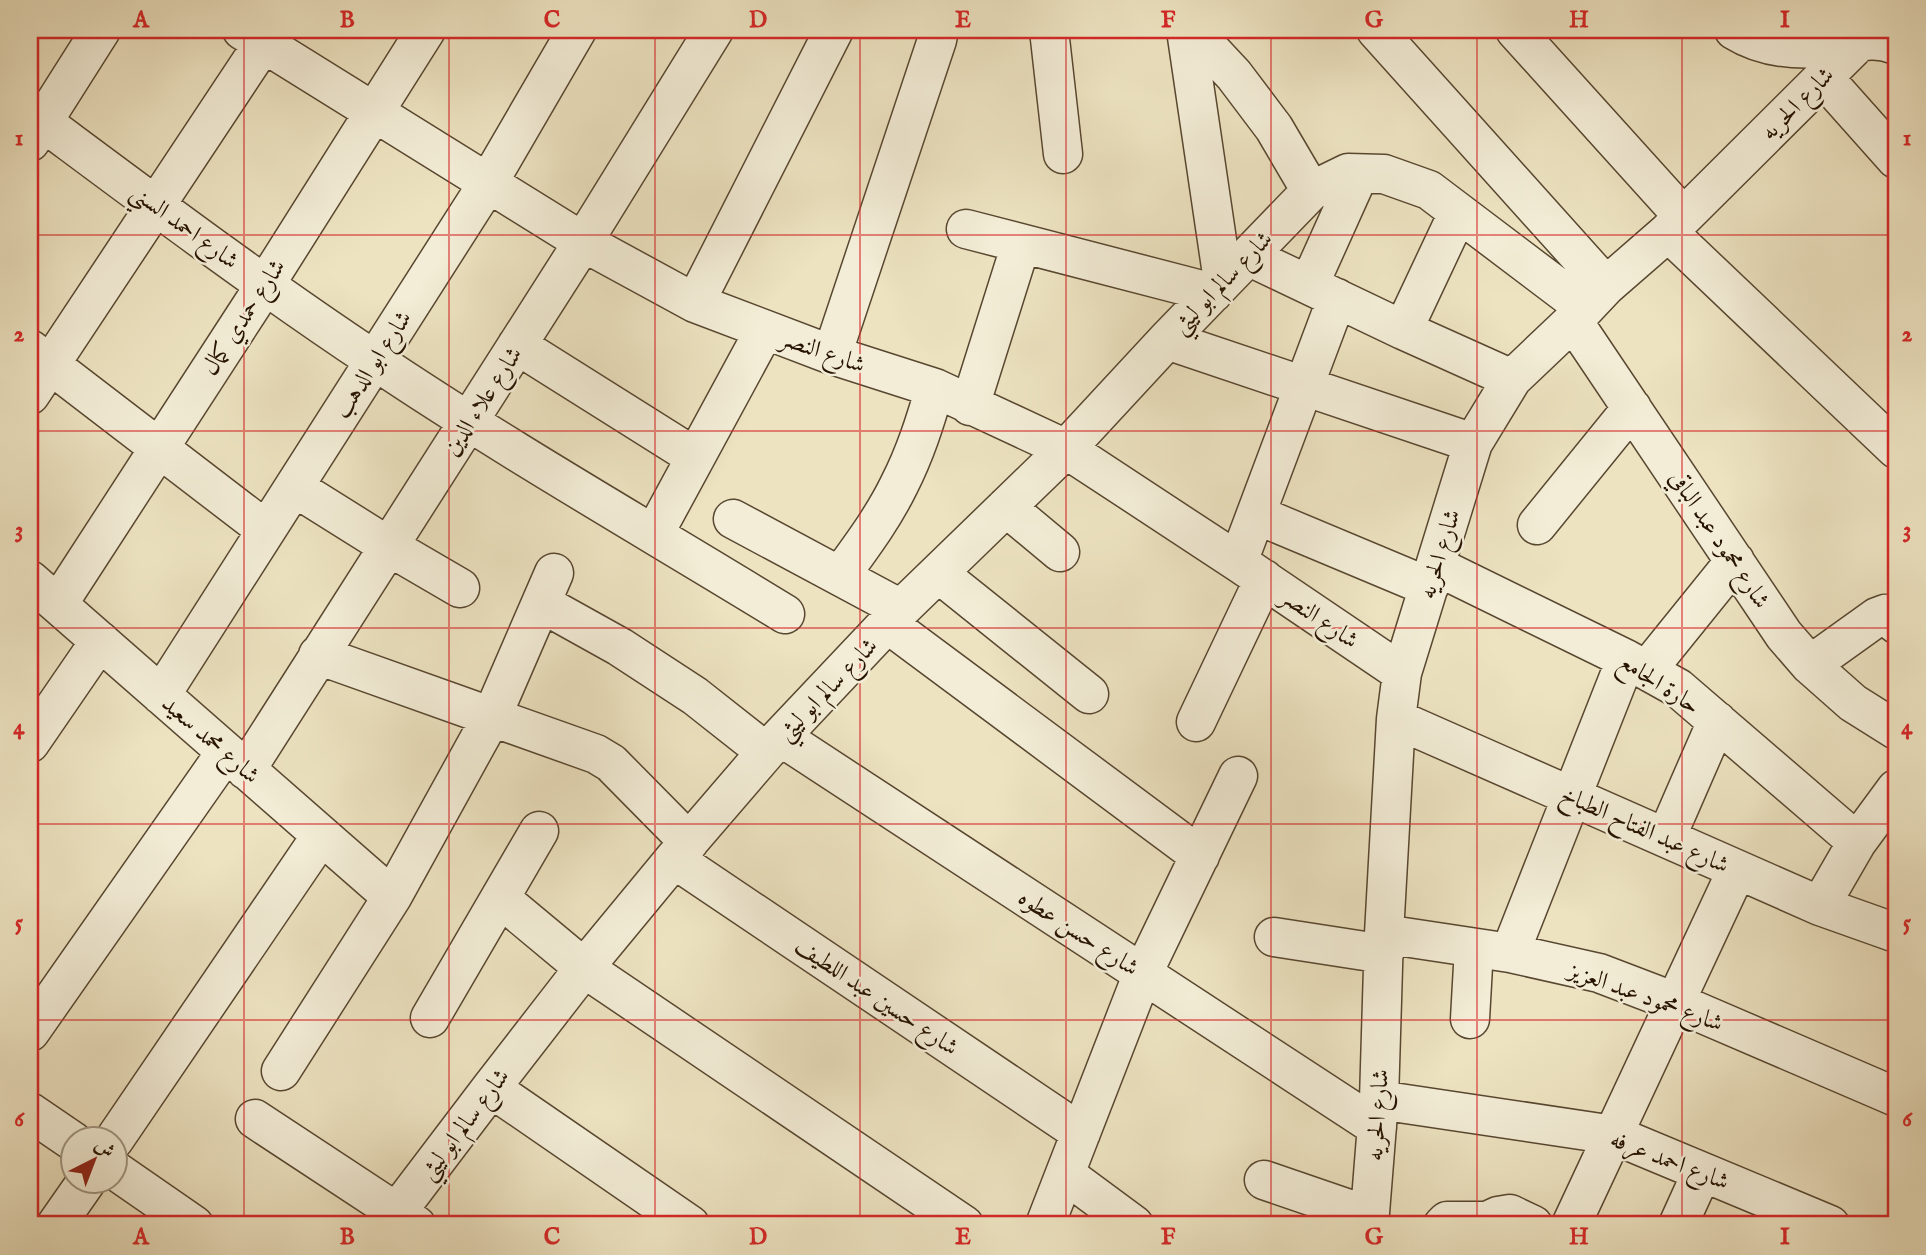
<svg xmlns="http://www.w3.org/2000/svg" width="1926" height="1255" font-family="'IM FELL English',Amiri,serif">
	<rect width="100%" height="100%" fill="#ede3c1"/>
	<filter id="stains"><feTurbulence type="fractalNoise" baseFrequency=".00286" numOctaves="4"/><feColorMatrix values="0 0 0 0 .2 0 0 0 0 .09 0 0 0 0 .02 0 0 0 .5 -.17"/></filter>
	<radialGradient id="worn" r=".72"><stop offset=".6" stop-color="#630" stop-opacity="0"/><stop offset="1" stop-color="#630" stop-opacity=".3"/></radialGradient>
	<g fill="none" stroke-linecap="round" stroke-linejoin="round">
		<defs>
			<path id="minor" d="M242,30l341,212 112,61 137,52 103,33 131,61 172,113 164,111
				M1049,30l14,124
				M1186,30l37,251
				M1192,30l42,45 40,53 37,63
				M1376,30l230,256
				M1515,30l168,186
				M1734,30c29,18 64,21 97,17 25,-3 39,-12 65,-2
				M1823,77l73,82
				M43,122c109,81 218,163 331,238 134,90 274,170 411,254
				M30,142l71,-112
				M966,229l247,64
				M1668,232l228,217
				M1248,256l155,74 109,49
				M1309,285l50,-111
				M695,303l139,-273
				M1573,321l211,314 26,30 43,38 43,27
				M1403,330l55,-117
				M1167,340l306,103
				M517,345l178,112
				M30,349l236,181
				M832,355l105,-315 2,-10
				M30,395l242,-365
				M970,406l51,-162
				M294,487l94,59 72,42
				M1006,507l54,45
				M1257,515l172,72
				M733,519l168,90
				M1537,525l95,-117
				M654,534l110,-203
				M1238,562l99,-264
				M1436,566l190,93 52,29 179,154
				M938,573l151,121
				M840,576c21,-29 43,-58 59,-91 16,-31 26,-63 36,-97
				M30,580l362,317
				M541,603l79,44 75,49 71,56
				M58,604l207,-319 161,-255
				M888,624l312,232
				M318,655l278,99 15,9 78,79
				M1810,665l67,-48 8,-3 11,10
				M1647,670l88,-109
				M161,695l327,-512 89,-153
				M1396,719l424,187 76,27
				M1196,722l68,-143
				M781,737l596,390
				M30,743l70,-102
				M246,770l337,-528 131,-212
				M1666,838l51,-117
				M674,859l407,274
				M500,898l84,70 380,257
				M1820,906l37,-64 39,-53
				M1384,934l126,19 89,20 76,29 221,95
				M1274,937l110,17
				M1510,953l116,-294
				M430,1018l109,-187
				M1470,1019l4,-71
				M30,1032l196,-280
				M281,1071l111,-174 100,-181 62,-143
				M491,1088l199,137
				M1379,1100l235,35 216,90
				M30,1112l44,30
				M255,1119l161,106
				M114,1140l207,-304
				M116,1171l78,54
				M1065,1174l69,51
				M1264,1180l105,36
				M56,1225l30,-43
				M387,1225l104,-137 93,-120 90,-109 92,-107 135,-143 165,-160 101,-109 144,-149 37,-18 36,1 45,16 156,118
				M1045,1225l98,-252 95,-197
				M1369,1225l10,-125 5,-166 12,-215 6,-46 71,-230 39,-64 61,-58 33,-35 62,-54 193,-192
				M1443,1225l4,-4h40l11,-5 12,-2 23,11
				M1571,1225l166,-355
				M1678,1225l24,-53"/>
		</defs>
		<use href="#minor" stroke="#584730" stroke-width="41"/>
		<use href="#minor" stroke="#f3edd7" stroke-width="38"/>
	</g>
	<path fill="none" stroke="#d62828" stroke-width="2" stroke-opacity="0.55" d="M244,30v1195M449,30v1195M655,30v1195M860,30v1195M1066,30v1195M1271,30v1195M1477,30v1195M1682,30v1195M30,235h1866M30,431h1866M30,628h1866M30,824h1866M30,1020h1866"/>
	<g text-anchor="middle" stroke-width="5" stroke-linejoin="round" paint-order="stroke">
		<g font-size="24" fill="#261300" stroke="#f3edd7">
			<text transform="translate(1797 103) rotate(-45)" y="8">شارع الحريه</text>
			<text transform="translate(185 226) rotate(36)" y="8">شارع احمد السني</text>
			<text transform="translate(1222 282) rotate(-46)" y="8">شارع سالم ابو ليثي</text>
			<text transform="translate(243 317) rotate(-57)" y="8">شارع حمدي كمال</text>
			<text transform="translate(823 351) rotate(19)" y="8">شارع النصر</text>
			<text transform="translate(372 364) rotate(-57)" y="8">شارع ابو الدهب</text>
			<text transform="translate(482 401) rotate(-57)" y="8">شارع علاء الدين</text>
			<text transform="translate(1720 539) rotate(56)" y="8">شارع محمود عبد الباقي</text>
			<text transform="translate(1439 554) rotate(-73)" y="8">شارع الحريه</text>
			<text transform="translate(1320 618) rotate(34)" y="8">شارع النصر</text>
			<text transform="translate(1660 683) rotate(33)" y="8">حارة الجامع</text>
			<text transform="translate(827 689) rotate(-46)" y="8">شارع سالم ابو ليثي</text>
			<text transform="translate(211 739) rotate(41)" y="8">شارع محمد سعيد</text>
			<text transform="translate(1645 829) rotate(24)" y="8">شارع عبد الفتاح الطباخ</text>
			<text transform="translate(1079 932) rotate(33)" y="8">شارع حسن عطوه</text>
			<text transform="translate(877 996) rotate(34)" y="8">شارع حسين عبد اللطيف</text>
			<text transform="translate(1646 996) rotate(20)" y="8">شارع محمود عبد العزيز</text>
			<text transform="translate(1377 1115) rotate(-86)" y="8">شارع الحريه</text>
			<text transform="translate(464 1124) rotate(-53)" y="8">شارع سالم ابو ليثي</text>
			<text transform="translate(1670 1160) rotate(21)" y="8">شارع احمد عرفه</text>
		</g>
	</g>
	<rect width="1926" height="1255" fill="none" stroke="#ede3c1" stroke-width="77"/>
	<g transform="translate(94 1160) rotate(42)"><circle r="33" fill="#f3edd7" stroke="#a19681" stroke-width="2"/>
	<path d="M0-5L12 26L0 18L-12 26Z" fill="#8f2418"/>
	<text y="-10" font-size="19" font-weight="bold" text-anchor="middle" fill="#261300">ش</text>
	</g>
	<rect x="38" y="38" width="1850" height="1178" fill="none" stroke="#d62828" stroke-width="2.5"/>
	<g font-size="23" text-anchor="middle" font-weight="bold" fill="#d62828">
		<text x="141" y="27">A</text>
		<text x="347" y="27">B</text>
		<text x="552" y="27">C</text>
		<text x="758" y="27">D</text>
		<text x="963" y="27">E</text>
		<text x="1168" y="27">F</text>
		<text x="1374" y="27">G</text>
		<text x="1579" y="27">H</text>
		<text x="1785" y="27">I</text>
		<text x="19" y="145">1</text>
		<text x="1907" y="145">1</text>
		<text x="19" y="341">2</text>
		<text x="1907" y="341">2</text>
		<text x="19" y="537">3</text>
		<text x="1907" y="537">3</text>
		<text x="19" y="734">4</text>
		<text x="1907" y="734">4</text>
		<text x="19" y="930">5</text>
		<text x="1907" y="930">5</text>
		<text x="19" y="1126">6</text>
		<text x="1907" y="1126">6</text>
		<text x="141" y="1244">A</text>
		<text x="347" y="1244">B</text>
		<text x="552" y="1244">C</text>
		<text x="758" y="1244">D</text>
		<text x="963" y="1244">E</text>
		<text x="1168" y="1244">F</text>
		<text x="1374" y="1244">G</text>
		<text x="1579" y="1244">H</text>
		<text x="1785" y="1244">I</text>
	</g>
	<rect width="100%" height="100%" filter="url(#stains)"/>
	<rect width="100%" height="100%" fill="url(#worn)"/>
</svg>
